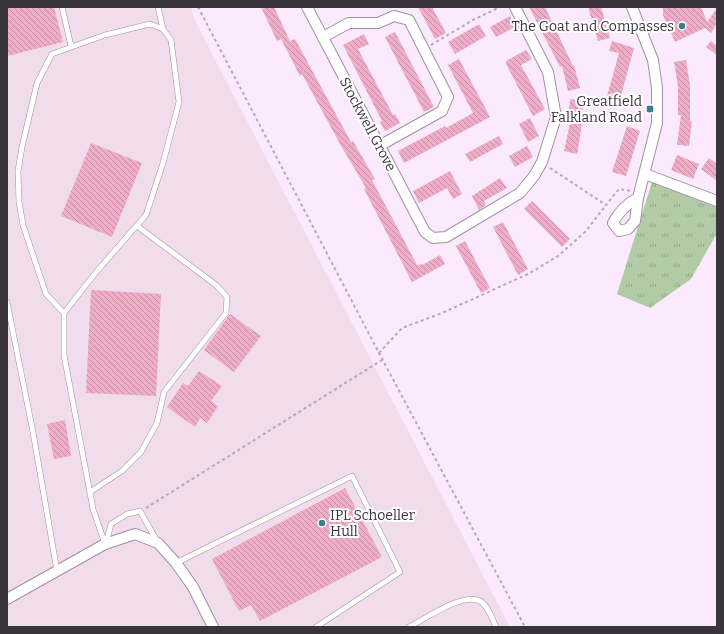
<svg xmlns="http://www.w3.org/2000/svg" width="724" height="634" font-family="Bitter,serif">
	<defs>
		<pattern id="park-tufts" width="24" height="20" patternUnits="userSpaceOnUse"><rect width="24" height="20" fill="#b2cba6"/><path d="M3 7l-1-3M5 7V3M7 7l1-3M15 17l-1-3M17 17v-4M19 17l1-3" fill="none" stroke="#92a688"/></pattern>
		<pattern id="building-back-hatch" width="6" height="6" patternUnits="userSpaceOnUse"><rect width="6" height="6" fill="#f0adc7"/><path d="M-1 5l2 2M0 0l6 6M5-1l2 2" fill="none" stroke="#c38ea3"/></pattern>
	</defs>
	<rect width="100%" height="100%" fill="#fbeafe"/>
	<path fill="#f0dceb" d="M7,7h184l3,12 316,608h-503z"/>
	<path fill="url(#park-tufts)" d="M652,182l65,23v28l-26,46 -41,29 -33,-14z"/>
	<path fill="url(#building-back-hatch)" d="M7,7h47l9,35 -56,14z
		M261,7h13l16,34 5,-2 56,103 2,-1 22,38 -3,1 45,85 7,-1 16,-9 5,9 -33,18 -48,-93 2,-1 -26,-44 -38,-70 -2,2 -19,-37 -4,2z
		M418,7h14l14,26 -11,6z
		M529,7h16l28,59 1,-1 6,23 -12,3 -6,-25 -2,1z
		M588,7h13l9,31 -12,3z
		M663,7h38l6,15 10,-14v15l-6,10 -6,-5 -30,14 -12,-27z
		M510,16l5,11 -19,10 -6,-10z
		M479,24l7,12 -31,18 -7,-12z
		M395,32l39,75 -10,5 -39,-75z
		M364,34l5,10 -11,5 35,66 2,-1 5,9 -15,8 -5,-9 2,-1 -39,-76z
		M612,41l22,7 -16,59 -13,-4 14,-50 -10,-2z
		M711,41l6,5v9l-11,-8z
		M526,50l6,9 -11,6 24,44 -12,7 -27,-52v-3z
		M459,59l31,58 -86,46 -6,-12 47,-25 1,2 27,-15 -25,-48z
		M686,60l4,25v36l2,1 -3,24 -12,-1 4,-30h-3v-29l-4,-24z
		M570,99l13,2 -2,30 -4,23 -13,-3 6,-28h-2z
		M530,118l9,18 -11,6 -9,-18z
		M627,126l13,5 -14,45 -14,-4z
		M499,136l4,8 -33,18 -5,-8z
		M91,143l51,20 -30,74 -51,-21z
		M527,146l6,11 -18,10 -6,-11z
		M677,155l22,9 -6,15 -22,-9z
		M709,158l8,6v17l-16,-12z
		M450,171l12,23 -9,5 -6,-11 -28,15 -6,-12z
		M500,178l7,10 -23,13 2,4 -7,5 -7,-14z
		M532,201l38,38 -8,8 -38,-38z
		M503,222l25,47 -10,6 -25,-48z
		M465,241l25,47 -9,5 -25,-47z
		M91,290l70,4 -5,102 -70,-3z
		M230,314l31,22 -27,36 -30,-22z
		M199,371l23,15 -11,15 7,5 -11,17 -7,-5 -5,9 -28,-20 16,-24 5,3z
		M65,420l6,36 -17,3 -7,-35z
		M345,488l37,69 -122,64 -9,-16 -12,6 -27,-52z"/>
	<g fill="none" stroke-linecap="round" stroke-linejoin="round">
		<defs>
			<path id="lane" d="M62,7l9,39
				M158,7l5,22
				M7,302l26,130 24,139
				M64,313l-18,-19 -23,-69 -4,-23 -1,-31 4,-24 15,-64 15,-29 53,-19 45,-11 13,5 8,11 8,62 -16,61 -17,52 -49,56 -33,42v42l29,154 12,35
				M90,492l32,-21 19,-19 16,-29 7,-31 62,-79 1,-16 -11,-12 -79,-59
				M106,543l5,-19 16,-10 13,-3 17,30
				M176,563l176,-87 48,96 -84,55
				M409,627c16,-8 54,-35 71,-26 8,4 12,18 16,26"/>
			<path id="street" d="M307,7l118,225 8,6 13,-1 74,-44 14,-17 8,-14 14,-45 -8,-45 -33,-65
				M632,7l21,53 4,28v35l-19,75 -3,23 -7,8 -9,2 -6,-8c6,-12 13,-19 25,-25
				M323,37l26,-14h29l16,-7 15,4 39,77 -6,14 -63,35
				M645,174l72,27
				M7,599l98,-55 30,-10 23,9 18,20 17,24 20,40"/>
		</defs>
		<use href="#lane" stroke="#a090a3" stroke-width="6"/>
		<use href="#street" stroke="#a090a3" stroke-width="12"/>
		<path stroke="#b4a7b7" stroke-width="2" stroke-dasharray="3 3" stroke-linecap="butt" d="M198,7l181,346 146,274
			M495,7l1,2 4,-2
			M431,45l42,-25 23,-11
			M550,168l56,37 13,-16 12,2
			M379,353l23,-25 40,-15 88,-40 28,-17 28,-25 20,-26
			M146,508l236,-148"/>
		<use href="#lane" stroke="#fff" stroke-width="5"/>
		<use href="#street" stroke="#fff" stroke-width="10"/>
	</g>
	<g fill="#3b7c8f" stroke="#fff" stroke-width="1.5">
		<circle cx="682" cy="26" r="4"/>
		<rect x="646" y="105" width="8" height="8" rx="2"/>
		<circle cx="322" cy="523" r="4"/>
	</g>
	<g text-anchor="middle" stroke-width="4" stroke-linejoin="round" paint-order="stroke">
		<g font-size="14" fill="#3a343c" stroke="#fff" text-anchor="end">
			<text x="674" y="31">The Goat and Compasses</text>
			<text x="642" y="106">Greatfield<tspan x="642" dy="16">Falkland Road</tspan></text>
			<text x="330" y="520" text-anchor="start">IPL Schoeller<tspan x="330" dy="16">Hull</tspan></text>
		</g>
		<g font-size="14" fill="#3a343c" stroke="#fff">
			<text transform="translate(368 124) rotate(62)" y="5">Stockwell Grove</text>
		</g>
	</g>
	<rect width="724" height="634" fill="none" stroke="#3a343c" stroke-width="16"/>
</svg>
